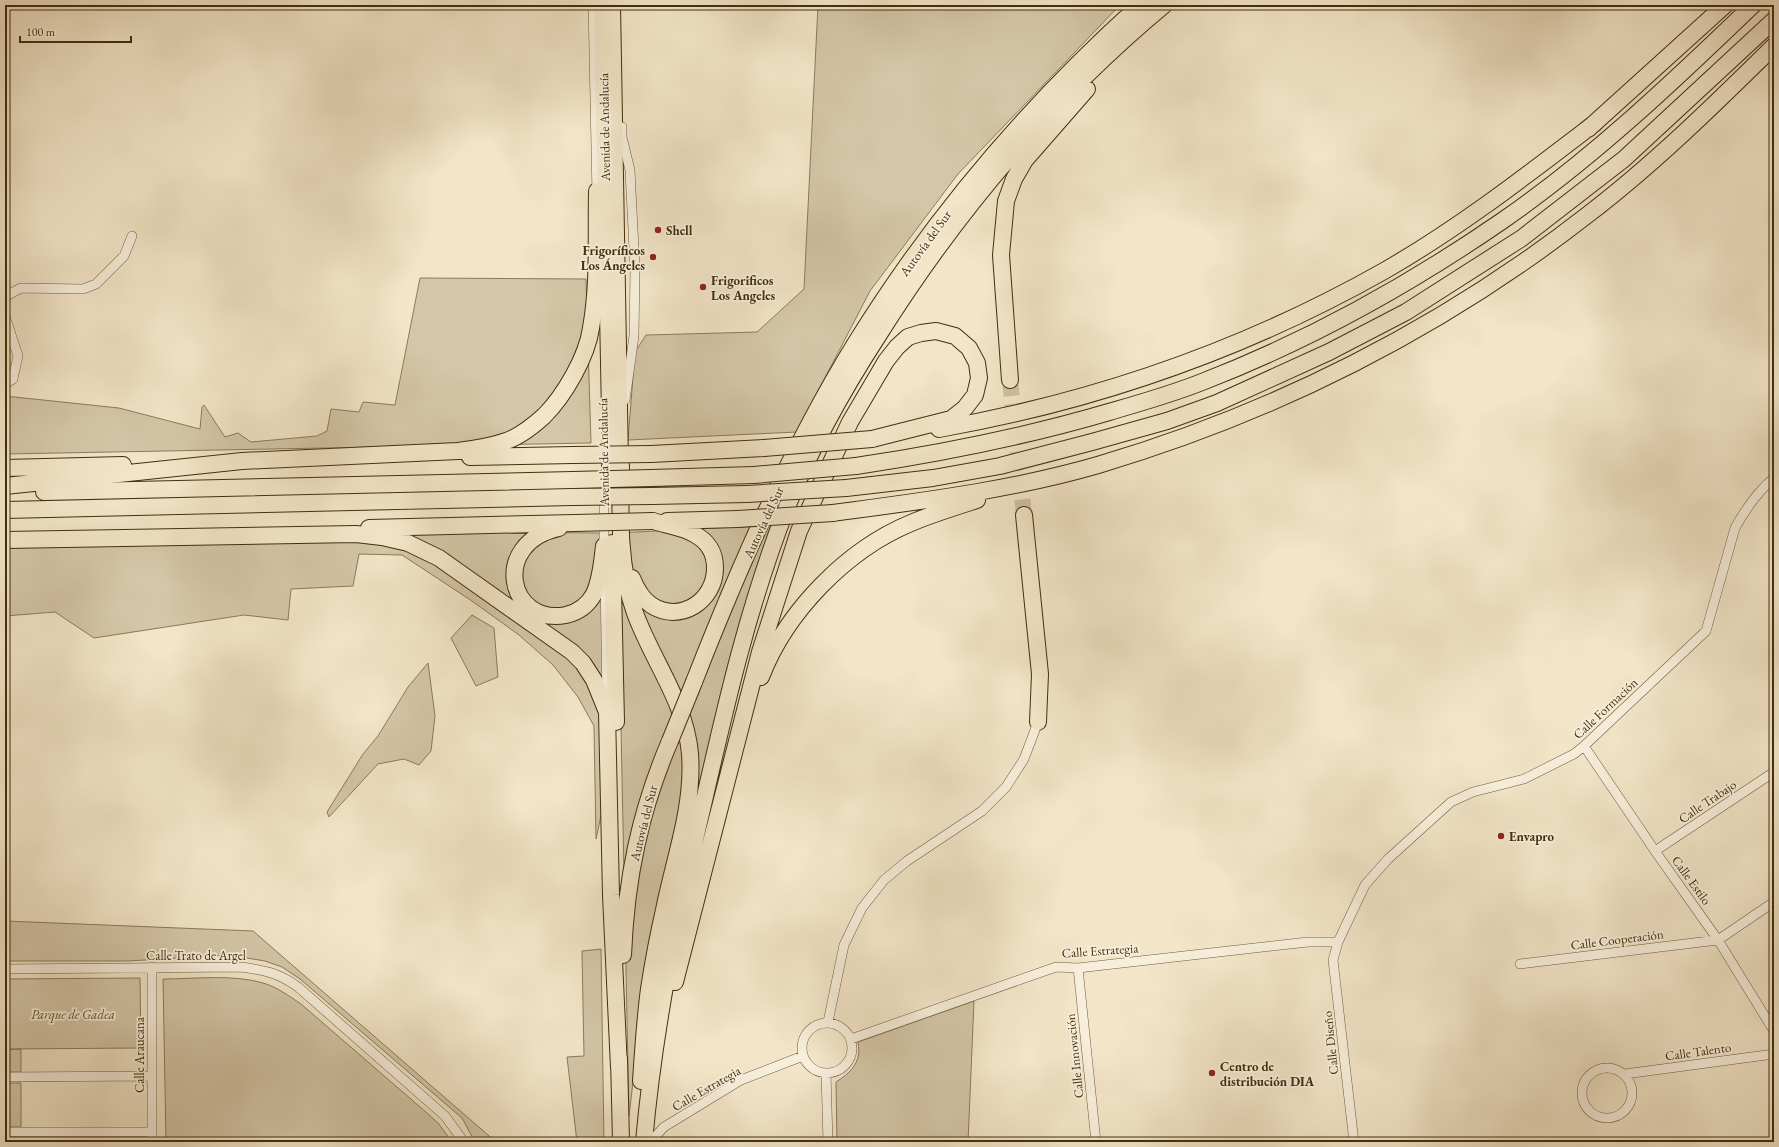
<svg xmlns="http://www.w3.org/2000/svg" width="1779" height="1147" font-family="'EB Garamond',serif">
	<rect width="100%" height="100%" fill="#f2e5c8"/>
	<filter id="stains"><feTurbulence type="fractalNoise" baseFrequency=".005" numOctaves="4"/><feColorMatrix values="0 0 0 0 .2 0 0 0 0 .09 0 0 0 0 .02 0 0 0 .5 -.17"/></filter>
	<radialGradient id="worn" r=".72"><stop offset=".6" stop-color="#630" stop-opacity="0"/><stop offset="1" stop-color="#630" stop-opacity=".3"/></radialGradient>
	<path fill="#d4c6a8" stroke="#8c7a5a" d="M818,5h302l-162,169 -88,117 -73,141 -169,8 7,-88 11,-17 111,-3 47,-43z
		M420,278l166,1 5,164 -586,11v-58l114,12 81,21 2,-22 2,-2 21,32 13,-4 13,9 66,-6 10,-5 4,-22 28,3 4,-10 32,3z
		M776,525l-85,310 -47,154 -15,127 -12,-583z
		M483,532l118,1 3,124 -2,154 -6,28 -2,-113 -16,-29 -25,-32 -34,-30 -47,-34 -70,-46 -43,-1 -6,32 -62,3 -3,31 -44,-5 -150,23 -39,-26 -50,4v-71l384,-12z
		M472,615l22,13 4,49 -22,9 -25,-48z
		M428,663l7,53 -4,35 -12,14 -15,-6 -26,5 -49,53 -2,-5 36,-58 15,-18 30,-49z
		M5,921l248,10 243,211h-21l-13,-24 -162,-139 -18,-12 -17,-6 -36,-6 -101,6h-123z
		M601,949l3,193h-27l-10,-85 17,-1 -2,-105z
		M140,978l1,70 -136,1v-70z
		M163,979c30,0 71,-5 100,4 14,4 26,13 38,21l126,109 12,11 13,18h-286z
		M974,1001l-6,141h-131l-1,-60c16,-10 26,-21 22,-40z
		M21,1049v23h-16v-22z
		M5,1083h16v44h-16z"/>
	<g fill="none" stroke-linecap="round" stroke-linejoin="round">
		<path stroke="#cfc0a2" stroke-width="16" stroke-dasharray="16 8" stroke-linecap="butt" d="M1010,380l14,135"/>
		<defs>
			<path id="street" d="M593,5l4,190
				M622,127v10l8,33 5,99 -1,67 -9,64
				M5,303l1,-7 15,-8 62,1 13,-5 28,-28 8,-20
				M5,316l13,40 -5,23 -8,5
				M604,551v-57
				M605,576l2,127
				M1584,746l71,105 63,89 56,91
				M1655,851l119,-79
				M1520,964l198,-24 56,-38
				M152,967v175
				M1078,968l18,174
				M5,969l236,-2c23,3 38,6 57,20l147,129 19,26
				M828,1022l16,-77 18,-37 22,-28 23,-19 75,-50 24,-24 18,-28 14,-37
				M802 1048a25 25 0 1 1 50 0a25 25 0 1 1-50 0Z
				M851,1039l205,-72 22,1 230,-26h30
				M1582 1093a25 25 0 1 1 50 0a25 25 0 1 1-50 0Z
				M826,1073l2,69
				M1625,1074l149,-20
				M5,1077l147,-1
				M5,1132h147
				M650,1142l14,-15 77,-47 62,-24
				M1354,1142l-21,-182 5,-18 27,-57 23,-26 63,-57 22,-10 51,-13 50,-25 10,-8 122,-115 29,-103c10,-18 23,-37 39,-50"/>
			<path id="primary" d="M601,5l9,460
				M613,5l8,459"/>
			<path id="highway" d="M1588,129l137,-124
				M1010,380l-9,-125 5,-54 8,-22 11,-19 62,-71
				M939,429c159,-28 305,-79 445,-158 75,-43 143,-96 211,-148
				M651,454l113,-6
				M470,457l103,-2
				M621,465c-1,49 -3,101 14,148 17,47 51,90 55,141 4,53 -16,105 -26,156 -6,26 -11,53 -15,79 -4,30 -6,61 -8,92
				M610,466l1,26
				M856,466c87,-13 168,-29 253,-54 31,-9 63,-18 93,-30 106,-41 207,-97 300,-161 91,-63 172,-140 251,-216
				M5,468l118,-3
				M651,478l103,-3
				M5,486l237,-25 216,-10c15,-2 30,-4 45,-9 15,-4 30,-16 41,-26 20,-20 43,-59 47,-88 8,-45 5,-91 6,-137
				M846,488l87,-10 67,-12 92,-24 75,-21 50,-18 112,-51 77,-40 116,-74 102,-79 150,-139
				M44,492l529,-12
				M652,496l95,-2
				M5,510l567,-13
				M833,513c89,-12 179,-23 265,-48 176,-52 343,-136 488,-249 67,-51 128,-111 188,-170
				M1024,515l16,159 -2,48
				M667,521l71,-2
				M369,528l206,-5
				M559,528c-69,15 -51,98 7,87 13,-3 22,-10 28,-21 7,-15 8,-32 10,-48
				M5,540l351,-6 26,3 26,6 31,15 133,94 11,11 11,17 13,32 4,183 8,173
				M612,543l4,179
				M632,578c4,10 9,20 19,27 29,19 64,-4 64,-37 0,-15 -7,-27 -21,-34 -11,-7 -28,-9 -41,-13
				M761,677c25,-65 85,-127 150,-154 21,-9 44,-16 66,-23
				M694,682c45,-115 96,-232 161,-338 78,-126 175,-240 285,-339
				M623,955c3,-76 17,-144 47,-214
				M675,982l85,-330 39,-121 51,-109 36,-61 11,-14 11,-10 13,-4 15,-2 19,5 14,12 8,15 2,15 -4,17 -10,13 -14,11 -79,20
				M619,1058l2,84
				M644,1142c10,-114 33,-226 59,-337 23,-101 46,-202 84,-298 24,-60 56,-117 91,-171 78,-124 173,-237 286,-331"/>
		</defs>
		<use href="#street" stroke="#705c3b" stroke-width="10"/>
		<use href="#primary" stroke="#442e0c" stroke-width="16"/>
		<use href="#highway" stroke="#442e0c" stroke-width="18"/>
		<use href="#street" stroke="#f7eedb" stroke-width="9"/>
		<use href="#primary" stroke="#f2e5c8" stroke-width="14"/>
		<use href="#highway" stroke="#f2e5c8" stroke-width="16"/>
		<defs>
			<path id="highway-bridge" d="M764,448l108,-9
				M573,455l78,-1
				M754,475l102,-9
				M573,480l78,-2
				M747,494l99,-6
				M572,497l80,-1
				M738,519l95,-6
				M575,523l78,-2
				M670,741l24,-59"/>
		</defs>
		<use href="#highway-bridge" stroke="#442e0c" stroke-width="18" stroke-linecap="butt"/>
		<use href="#highway-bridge" stroke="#f2e5c8" stroke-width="16"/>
	</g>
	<g fill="#8f2418" stroke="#f7eedb" stroke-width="1.5">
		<circle cx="658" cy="230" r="4"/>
		<circle cx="653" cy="257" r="4"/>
		<circle cx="703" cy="287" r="4"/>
		<circle cx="1501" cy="836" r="4"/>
		<circle cx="1212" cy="1073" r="4"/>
	</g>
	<g text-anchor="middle" stroke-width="3.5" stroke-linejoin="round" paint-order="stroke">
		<g font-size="13" fill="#442e0c" stroke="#f7eedb">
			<text transform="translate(604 127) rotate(-91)" y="5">Avenida de Andalucía</text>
			<text transform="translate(925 243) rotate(-54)" y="5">Autovía del Sur</text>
			<text transform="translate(603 452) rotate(-91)" y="5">Avenida de Andalucía</text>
			<text transform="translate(763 522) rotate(-65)" y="5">Autovía del Sur</text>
			<text transform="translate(1605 708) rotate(-43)" y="5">Calle Formación</text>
			<text transform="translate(1707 801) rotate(-34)" y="5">Calle Trabajo</text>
			<text transform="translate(643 823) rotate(-76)" y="5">Autovía del Sur</text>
			<text transform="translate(1692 880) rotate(54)" y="5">Calle Estilo</text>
			<text transform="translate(1617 939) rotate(-7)" y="5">Calle Cooperación</text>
			<text transform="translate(1100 950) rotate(-4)" y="5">Calle Estrategia</text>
			<text x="196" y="960">Calle Trato de Argel</text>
			<text transform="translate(1330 1043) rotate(-96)" y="5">Calle Diseño</text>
			<text transform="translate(1698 1051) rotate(-8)" y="5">Calle Talento</text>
			<text transform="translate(139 1055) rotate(-90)" y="5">Calle Araucana</text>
			<text transform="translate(1074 1056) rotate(-96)" y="5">Calle Innovación</text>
			<text transform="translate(706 1088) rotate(-30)" y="5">Calle Estrategia</text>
		</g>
		<g font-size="13" font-weight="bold" fill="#442e0c" stroke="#f7eedb" text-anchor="start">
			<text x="666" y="235">Shell</text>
			<text x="645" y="255" text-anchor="end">Frigoríficos<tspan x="645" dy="15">Los Ángeles</tspan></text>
			<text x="711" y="285">Frigorificos<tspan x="711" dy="15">Los Angeles</tspan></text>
			<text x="1509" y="841">Envapro</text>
			<text x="1220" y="1071">Centro de<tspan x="1220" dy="15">distribución DIA</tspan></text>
		</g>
		<g font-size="13" font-style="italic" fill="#614c2b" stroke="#f7eedb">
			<text x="73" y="1019">Parque de Gadea</text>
		</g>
	</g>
	<rect width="1779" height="1147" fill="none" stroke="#f2e5c8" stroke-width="20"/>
	<rect x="6" y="6" width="1767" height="1135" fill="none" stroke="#442e0c" stroke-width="2"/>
	<rect x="10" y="10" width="1759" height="1127" fill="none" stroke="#442e0c"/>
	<path d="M20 36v6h111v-6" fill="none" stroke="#442e0c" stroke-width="2"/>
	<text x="26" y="36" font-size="12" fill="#442e0c" stroke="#f7eedb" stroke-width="3" paint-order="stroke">100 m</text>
	<rect width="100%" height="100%" filter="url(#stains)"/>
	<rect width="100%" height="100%" fill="url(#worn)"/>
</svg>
